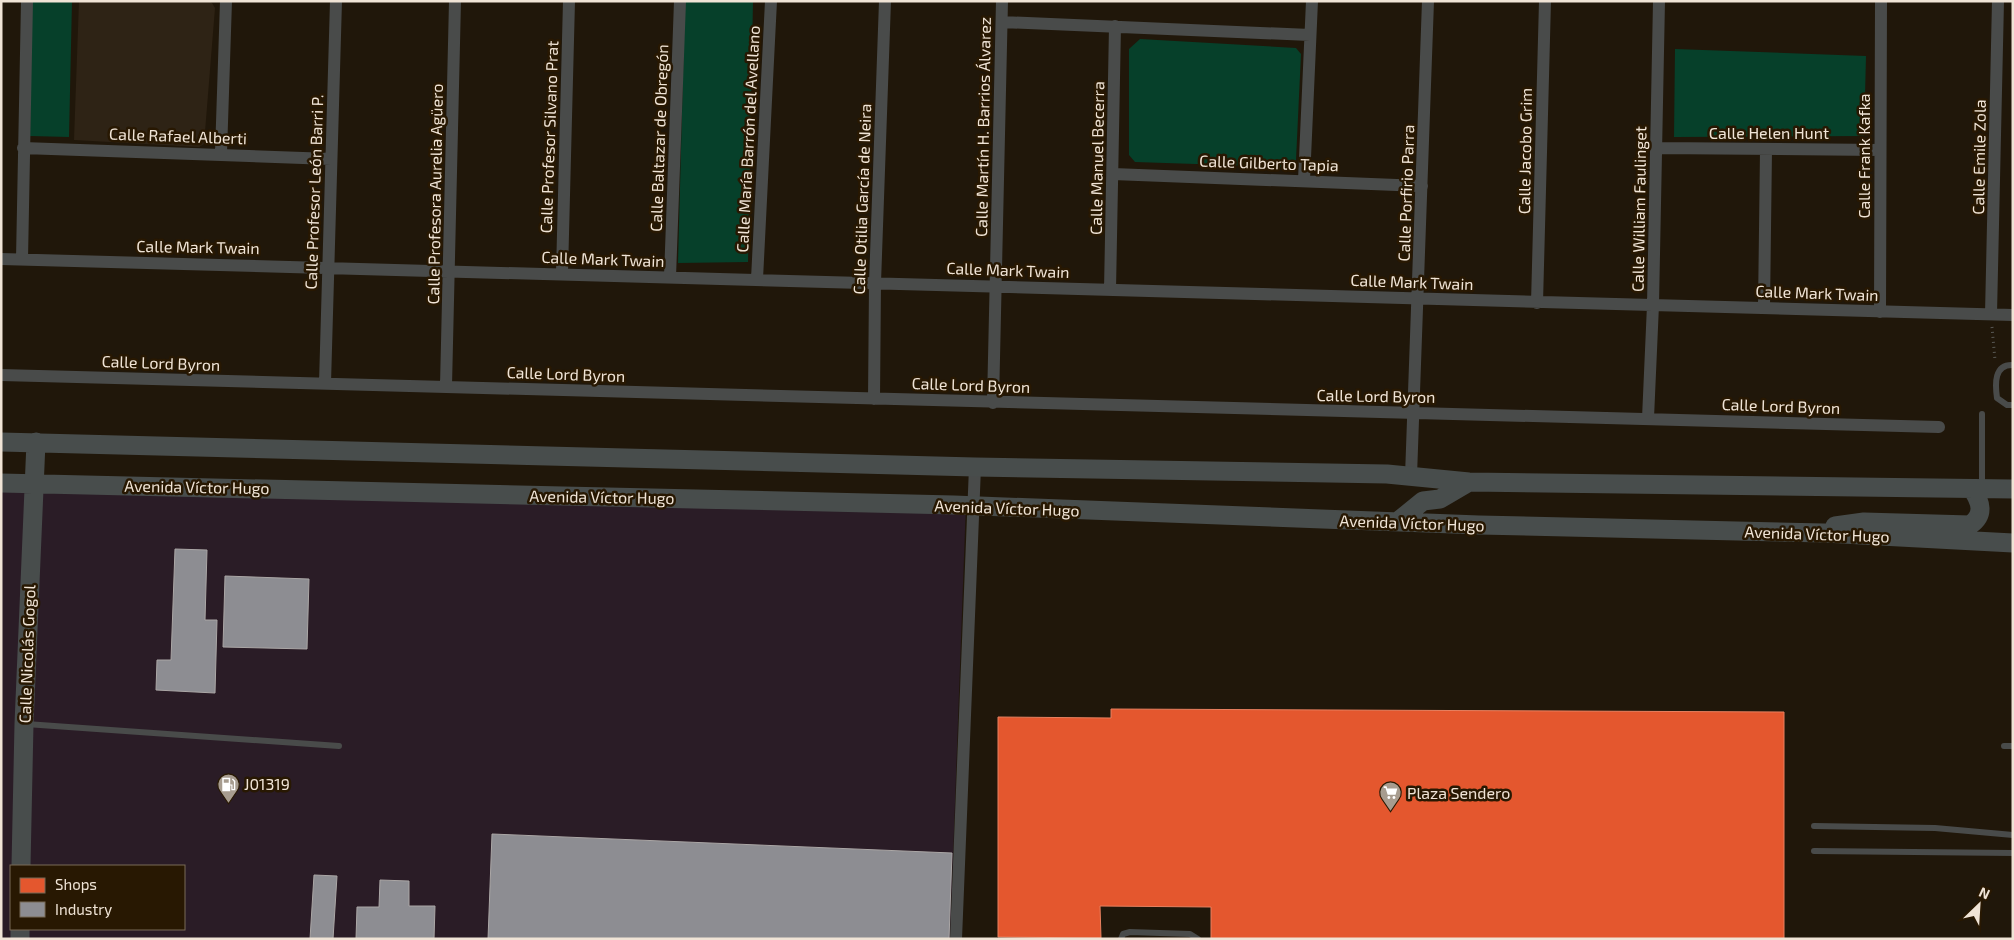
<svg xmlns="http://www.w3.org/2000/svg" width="2014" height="940" font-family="'Exo 2',sans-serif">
	<rect width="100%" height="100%" fill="#20170a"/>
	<path fill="#2a1c26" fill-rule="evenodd" d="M1,483l965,19 -16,437h-949zM11,866h173v63h-173z"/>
	<path fill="#2e2315" d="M79,1h130l3,2 3,5 -11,136 -5,3 -125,-7z"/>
	<path fill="#06402a" d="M32,1h40l-3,136 -39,-1z
		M685,1h68l-5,261 -70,1z
		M1140,39l156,9 5,6 -5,106 -6,7 -155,-5 -6,-7v-106z
		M1675,49l191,7 -2,80 -190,1z"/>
	<path fill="#e4572e" stroke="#e88160" d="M1111,709l673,3v227h-573v-32l-111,-1 1,32 -103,-1v-220l113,1z"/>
	<path fill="#8d8d92" stroke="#aba7a6" d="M175,549l32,1 -2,70h12l-2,73 -59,-3 1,-30h14z
		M225,576l84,3 -2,70 -84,-2z
		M492,834l460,19 -3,86h-461z
		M314,875l23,1 -4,63h-23z
		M380,880l29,1v25h26l-1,33h-78l1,-32h22z"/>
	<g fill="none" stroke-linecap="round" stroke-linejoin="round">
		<path stroke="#585854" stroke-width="3" stroke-dasharray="1 4" stroke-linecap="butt" d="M1992,327l3,33"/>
		<path stroke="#494b4a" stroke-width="6" d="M2013,365c-19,-1 -18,19 -16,33l10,7h6
			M1982,414v74
			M26,724l313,22
			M2004,746h9
			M1814,826l121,2 78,7
			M1814,851l199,2
			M1121,939l2,-5 7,-2 60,2 8,5"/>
		<path stroke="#494b4a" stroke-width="12" d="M1002,22l308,13
			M23,148l308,11
			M1657,148l223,2
			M221,153l5,-152
			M1113,174l309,12
			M1304,180l8,-179
			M1,259l2012,56
			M22,259l5,-258
			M562,273l7,-272
			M670,277l10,-276
			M757,279l14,-278
			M1110,290l5,-264
			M1537,303l8,-302
			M1764,308l2,-158
			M1880,312l1,-311
			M1991,314l7,-313
			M1,375l1938,52
			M325,383l11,-382
			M446,386l9,-385
			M874,399l1,-116 10,-282
			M993,403l9,-402
			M1648,418l5,-113 6,-304
			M1411,476l17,-475
			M956,939l19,-472"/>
		<path stroke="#484d4c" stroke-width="19" d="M1,442l974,25 412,7 82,8 544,7
			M1,483l953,22 525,20 345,8 189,10
			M1397,522l26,-21 17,-2 29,-17
			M1835,526l29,-4 106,3c15,-10 11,-23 2,-36
			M21,866l3,-142 12,-282
			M20,939v-10"/>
	</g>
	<defs>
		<symbol id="fuel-pin" viewBox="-11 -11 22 30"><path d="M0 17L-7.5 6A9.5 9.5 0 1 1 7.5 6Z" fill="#a79c8f" stroke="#281802"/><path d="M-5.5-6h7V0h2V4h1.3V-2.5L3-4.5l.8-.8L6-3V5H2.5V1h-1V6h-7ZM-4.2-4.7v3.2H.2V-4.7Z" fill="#fff"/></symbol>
		<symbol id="supermarket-pin" viewBox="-11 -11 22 30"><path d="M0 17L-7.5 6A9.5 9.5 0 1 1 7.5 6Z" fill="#a79c8f" stroke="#281802"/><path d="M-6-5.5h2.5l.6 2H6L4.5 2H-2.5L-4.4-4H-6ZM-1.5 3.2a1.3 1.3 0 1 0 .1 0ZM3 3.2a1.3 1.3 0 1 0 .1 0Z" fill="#fff"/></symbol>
	</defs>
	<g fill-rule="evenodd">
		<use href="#fuel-pin" x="216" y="772" width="25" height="34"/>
		<use href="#supermarket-pin" x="1378" y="780" width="25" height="34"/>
	</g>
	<g text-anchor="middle" stroke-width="5" stroke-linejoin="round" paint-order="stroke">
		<g font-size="16" fill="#f0e4d6" stroke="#281802">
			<text transform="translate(983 127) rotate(-89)" y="6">Calle Martín H. Barrios Álvarez</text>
			<text x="1769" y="139">Calle Helen Hunt</text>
			<text transform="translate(178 136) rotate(2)" y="6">Calle Rafael Alberti</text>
			<text transform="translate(549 137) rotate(-88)" y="6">Calle Profesor Silvano Prat</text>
			<text transform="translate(659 138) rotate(-88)" y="6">Calle Baltazar de Obregón</text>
			<text transform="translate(748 139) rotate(-87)" y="6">Calle María Barrón del Avellano</text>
			<text transform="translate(1525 151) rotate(-89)" y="6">Calle Jacobo Grim</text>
			<text transform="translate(1864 156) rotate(-90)" y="6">Calle Frank Kafka</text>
			<text transform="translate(1979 157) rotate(-89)" y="6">Calle Emile Zola</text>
			<text transform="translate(1097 158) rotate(-89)" y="6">Calle Manuel Becerra</text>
			<text transform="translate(1269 163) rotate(2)" y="6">Calle Gilberto Tapia</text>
			<text transform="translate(314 192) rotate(-88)" y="6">Calle Profesor León Barri P.</text>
			<text transform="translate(1406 193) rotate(-88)" y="6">Calle Porfirio Parra</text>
			<text transform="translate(435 194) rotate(-89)" y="6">Calle Profesora Aurelia Agüero</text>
			<text transform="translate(862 199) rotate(-88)" y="6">Calle Otilia García de Neira</text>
			<text transform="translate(1639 209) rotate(-89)" y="6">Calle William Faulinget</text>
			<text transform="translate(198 247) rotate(1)" y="6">Calle Mark Twain</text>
			<text transform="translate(603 259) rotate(2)" y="6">Calle Mark Twain</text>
			<text transform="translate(1008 270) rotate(2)" y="6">Calle Mark Twain</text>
			<text transform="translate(1412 282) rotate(2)" y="6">Calle Mark Twain</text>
			<text transform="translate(1817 293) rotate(2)" y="6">Calle Mark Twain</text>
			<text transform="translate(161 363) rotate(2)" y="6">Calle Lord Byron</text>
			<text transform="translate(566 374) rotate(2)" y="6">Calle Lord Byron</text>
			<text transform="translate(971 385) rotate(2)" y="6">Calle Lord Byron</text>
			<text transform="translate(1376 396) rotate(1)" y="6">Calle Lord Byron</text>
			<text transform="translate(1781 406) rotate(2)" y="6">Calle Lord Byron</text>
			<text transform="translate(197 487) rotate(1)" y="6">Avenida Víctor Hugo</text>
			<text transform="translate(602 497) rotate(1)" y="6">Avenida Víctor Hugo</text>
			<text transform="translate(1007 508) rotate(2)" y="6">Avenida Víctor Hugo</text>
			<text transform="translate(1412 523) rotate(2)" y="6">Avenida Víctor Hugo</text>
			<text transform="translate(1817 534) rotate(2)" y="6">Avenida Víctor Hugo</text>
			<text transform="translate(27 654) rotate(-88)" y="6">Calle Nicolás Gogol</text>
		</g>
		<g font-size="16" fill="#f0e4d6" stroke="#281802" text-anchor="start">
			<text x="244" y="790">J01319</text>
			<text x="1407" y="799">Plaza Sendero</text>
		</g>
	</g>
	<rect width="2014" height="940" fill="none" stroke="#f0e4d6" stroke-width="5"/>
	<rect x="10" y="865" width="175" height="65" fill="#281802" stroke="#786a57"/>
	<rect x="20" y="878" width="25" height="15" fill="#e4572e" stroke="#786a57"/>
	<text x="55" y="890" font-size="15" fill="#f0e4d6">Shops</text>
	<rect x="20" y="902" width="25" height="15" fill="#8d8d92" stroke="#786a57"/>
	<text x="55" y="915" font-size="15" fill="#f0e4d6">Industry</text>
	<g transform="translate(1979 905) rotate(25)" stroke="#281802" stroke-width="4" paint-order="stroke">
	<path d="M0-4L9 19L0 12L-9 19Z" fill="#f0e4d6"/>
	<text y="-8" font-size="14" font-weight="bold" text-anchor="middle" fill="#f0e4d6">N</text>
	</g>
</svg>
